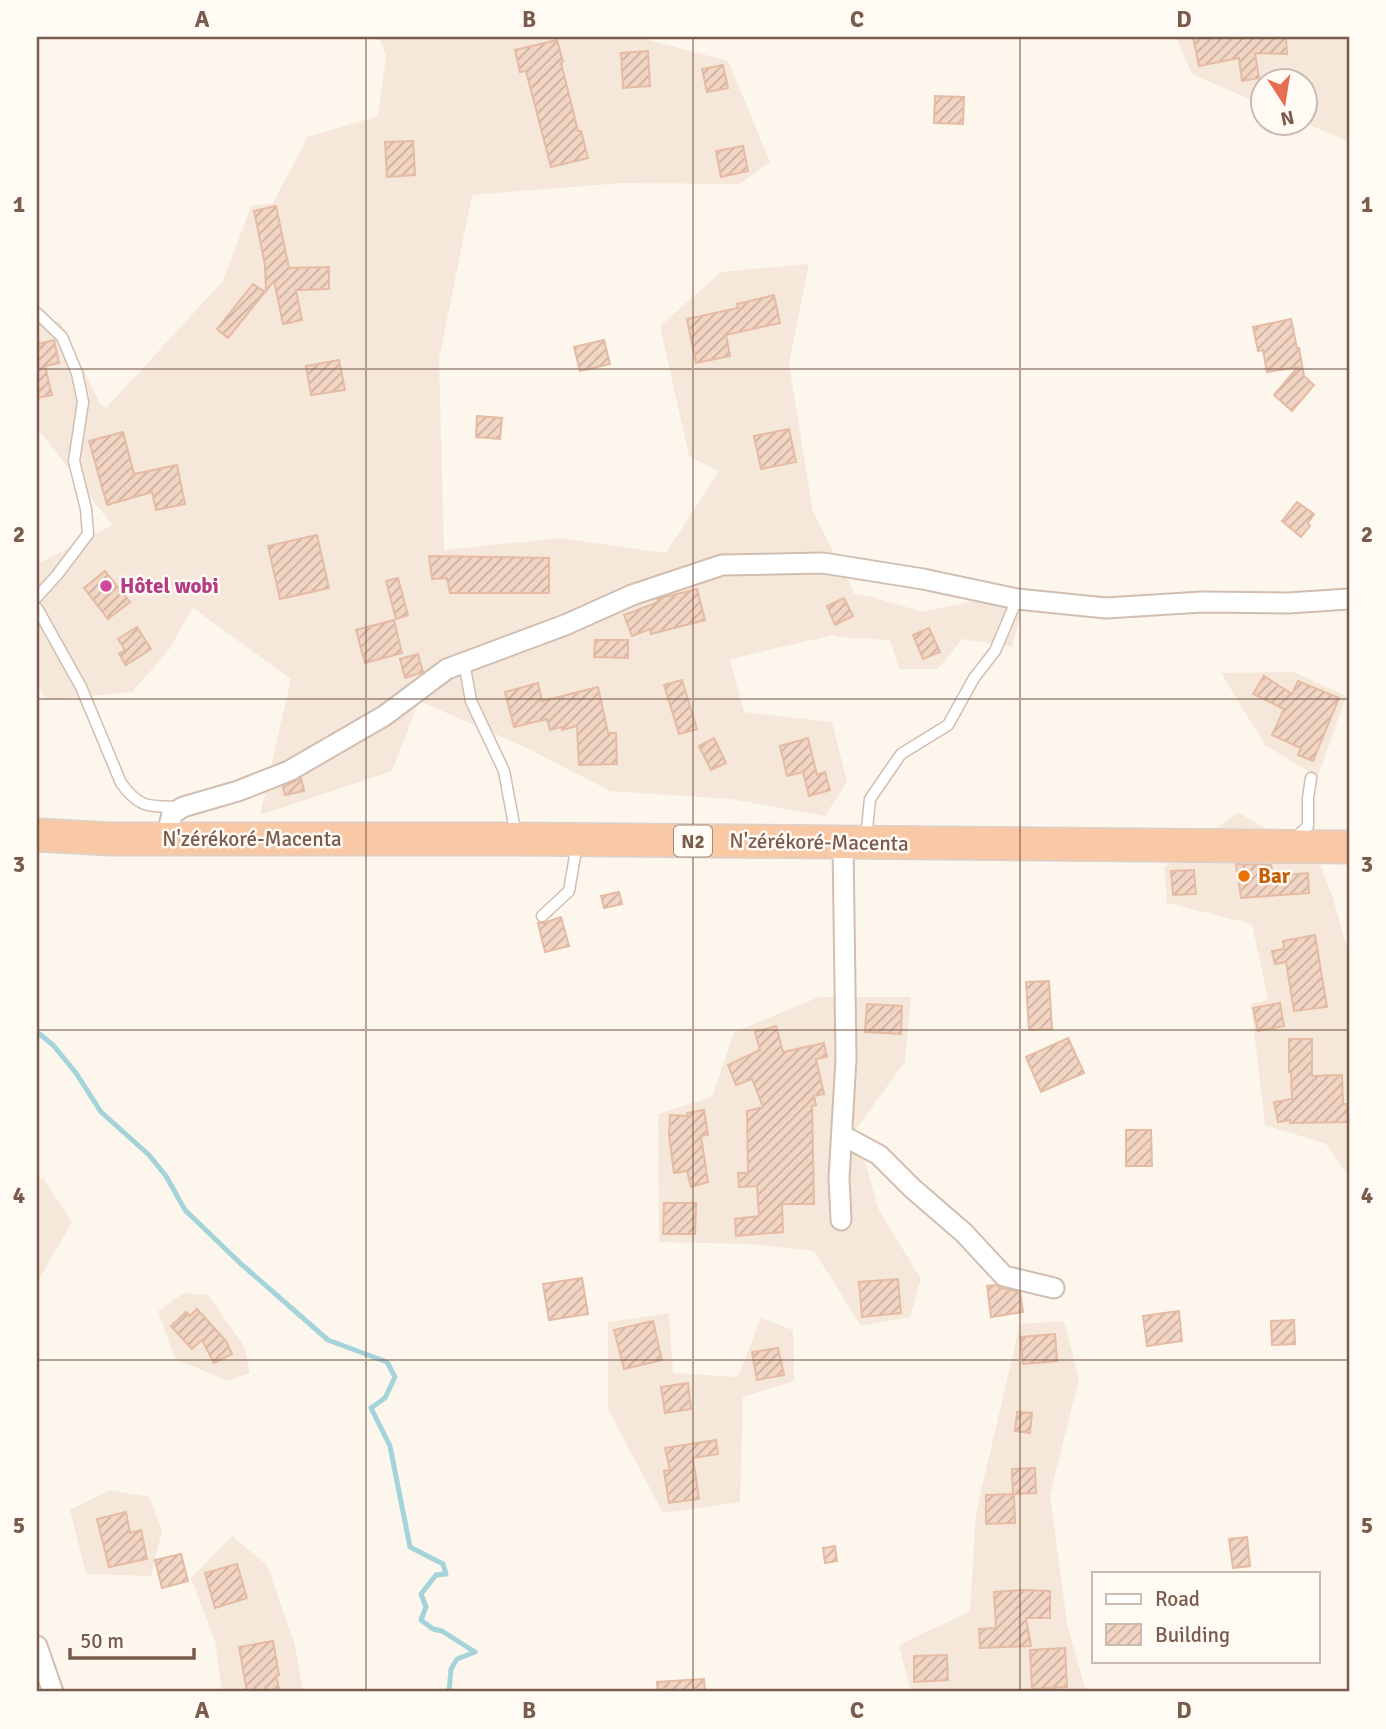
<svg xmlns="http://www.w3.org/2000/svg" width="1386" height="1729" font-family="Signika,sans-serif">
	<defs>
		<pattern id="building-hatch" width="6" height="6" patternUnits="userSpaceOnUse" patternTransform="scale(1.75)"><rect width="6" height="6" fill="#f3d5c3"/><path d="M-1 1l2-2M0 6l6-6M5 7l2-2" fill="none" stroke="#cab0a1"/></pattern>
	</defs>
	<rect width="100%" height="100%" fill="#fdf6ec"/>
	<path fill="#f5e8da" d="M379,37h173l2,2 83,-2 91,24 42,101 -30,22 -118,-1 -150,12 -33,164 5,191 117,-12 105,15 53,-82 -30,-15 -29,-130 61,-54 88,-8 -20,100 24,148 38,74 3,8 19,3 49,15 61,-13 38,14 -9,34 -50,-8 -24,30h-39l-9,-29 -53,-3 -3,-2 -104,24 14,53 88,10 15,60 -22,34 -94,-17 -121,-8 -85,-44 -106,-46 -27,70 -132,44 31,-136 -98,-71 -25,43 -36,41 -86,8 -9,-16v-114l3,-7 72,-38 -75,-97v-104l23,-2 40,82 6,4 117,-127 28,-75 22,-3 35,-66 70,-21 8,-60z
		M1176,37h173v105l-44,-19 1,-43h-42l-1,25 -71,-31z
		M1294,672l52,24 -28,81 -53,-32 -44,-72z
		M1238,812l81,50 14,36 16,57v222l-23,-33 -61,-19 -14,-121 17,-4 -16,-76 -85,-21 -3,-36z
		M819,997h92l-6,65 -49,67 22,79 43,71 -11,38 -49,9 -47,-75 -65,-7 -90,-2 -1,-128 54,-17 22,-65z
		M43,1178l29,44 -35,61v-101z
		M184,1293l24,2 36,51 6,27 -22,8 -53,-22 -17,-48z
		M669,1313l4,60 65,4 23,-59 32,12 1,51 -51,16 -3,105 -77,11 -55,-104v-87z
		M1064,1321l15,58 -29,116 17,128 19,69h-175l-12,-47 71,-34 6,-98 44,-189z
		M110,1490l39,7 13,34 -11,45 -65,-2 -16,-64z
		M232,1536l35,29 28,80 8,47h-81l-7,-51 -24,-63z"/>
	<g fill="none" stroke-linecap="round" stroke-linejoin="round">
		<path stroke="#a5d3da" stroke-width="5" d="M37,1032l16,13 23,28 25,39 48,43 17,21 19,34 55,53 88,77 59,22 8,15 -10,21 -14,10 19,38 20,101 33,17 3,10 -10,1 -15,19 5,13 -5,13 12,9 9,2 33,21 -18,7 -6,10 -2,23"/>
	</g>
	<path fill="url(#building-hatch)" stroke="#e6bba3" stroke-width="2" d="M1193,37h93l1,17 -32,-1 4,25 -17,3 -3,-23 -40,8z
		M557,40l6,22 -2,1 17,68h3l7,27 -37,9 -25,-96 -6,1 -5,-22z
		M648,51l2,35 -27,2 -2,-35z
		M723,65l5,23 -21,4 -5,-23z
		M935,96l29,1 -1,27 -29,-1z
		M413,141l2,34 -28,2 -2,-35z
		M743,146l5,25 -27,6 -5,-26z
		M276,206l13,62 40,-1v22l-33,1 6,30 -19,4 -9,-43 -8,10 -1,-26 -11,-54z
		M253,284l12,8 -37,46 -11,-9z
		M774,295l6,28 -54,12 4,21 -34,7 -9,-44 51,-11 -1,-4z
		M1291,319l6,29h2l5,28 10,9 -22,26 -18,-16 24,-28 -31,5 -4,-22 -5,1 -5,-24z
		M54,340l5,23 -14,3 7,29 -15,3v-54z
		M604,340l6,24 -30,7 -6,-24z
		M339,360l6,30 -34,5 -5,-29z
		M477,416l25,2 -2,21 -24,-2z
		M789,429l7,33 -35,7 -7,-33z
		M123,432l11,42 43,-9 8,39 -29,6 -4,-18 -45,13 -18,-64z
		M1297,502l17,12 -6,9 2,3 -9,11 -19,-16z
		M317,535l12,53 -49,11 -12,-53z
		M429,556l120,2v35h-99l-3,-15 -15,1z
		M105,571l25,31 -22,17 -24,-31z
		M398,578l10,37 -12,4 -10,-38z
		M697,589l8,31 -54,14 -1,-5 -18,7 -8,-21 34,-13 -1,-3z
		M844,598l9,18 -18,9 -8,-19z
		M394,620l8,33 -37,10 -9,-33z
		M137,627l14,22 -25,16 -7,-11 6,-4 -7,-11z
		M929,628l11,24 -17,7 -10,-24z
		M595,640h33v18l-34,-1z
		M418,654l5,18 -18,6 -5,-19z
		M1264,676l28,18 6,-13 41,17 -26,63 -15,-6 3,-7 -29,-13 12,-26 -31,-15z
		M682,680l15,49 -18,5 -15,-49z
		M538,683l4,18 56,-14 10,46h8l1,31 -38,1 -2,-39 -15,4v-3l-12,3 -3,-11 -33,8 -9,-35z
		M714,738l12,25 -15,7 -12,-24z
		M808,738l9,37 8,-3 5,18 -21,6 -6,-24 -16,4 -7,-30z
		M301,778l3,13 -19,4 -2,-8z
		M1236,864l35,1 2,11 35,-3 1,20 -68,5z
		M1194,870l2,24 -23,1 -2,-24z
		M619,892l3,12 -18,4 -3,-12z
		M561,917l8,29 -24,6 -7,-29h6z
		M1315,935l12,72 -33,4 -8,-49 -11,2 -3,-13 12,-2 -1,-8z
		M1049,981l3,48 -23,1 -3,-48z
		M1280,1003l4,23 -26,5 -5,-23z
		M867,1004l35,2 -1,28 -36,-2z
		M776,1026l7,26 41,-9 3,14 -11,2 8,35 -10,2 2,9 -4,1 2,98h-32l1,28 -47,4 -1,-17 24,-3 -2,-30 -18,1 -1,-14h10l-1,-62 16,-4 -11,-28 -16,6 -8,-20 32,-15 -5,-18z
		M1068,1038l16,35 -43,19 -15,-35z
		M1289,1039h23v37l30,-1 1,29h4l1,18 -58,1v-3l-12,2 -4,-20 18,-3 -1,-27h-2z
		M704,1110l4,25 -7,1 7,46 -17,5 -4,-16 -13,2 -5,-38 1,-20 18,1 -1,-3z
		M1126,1130h25l1,36h-26z
		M664,1203h32l-1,31h-32z
		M582,1278l6,36 -39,6 -6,-36z
		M898,1279l3,34 -39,4 -3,-35z
		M996,1285l5,3 19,4 3,20 -32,5 -4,-31z
		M197,1309l29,32 6,13 -18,9 -12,-23 -10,9 -21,-23 15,-14 4,4z
		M1179,1311l3,30 -35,5 -4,-30z
		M1294,1320l1,24 -23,1 -1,-24z
		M653,1321l9,39 -38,9 -10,-39z
		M1055,1334l2,27 -34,3 -2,-27z
		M778,1348l6,27 -27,5 -5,-28z
		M688,1383l3,26 -26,4 -4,-26z
		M1017,1412l15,1 -2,20 -15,-2z
		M716,1440l2,14 -25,4 6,41 -30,4 -5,-32 6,-1 -5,-22z
		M1035,1468l1,25 -23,1 -1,-25z
		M1014,1494l1,29 -29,1v-29z
		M126,1512l4,21 11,-3 6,29 -38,8 -12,-48z
		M1247,1537l3,29 -17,2 -4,-29z
		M835,1546l2,15 -12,2 -2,-15z
		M181,1554l7,27 -26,7 -7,-28z
		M237,1564l10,34 -32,10 -10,-35z
		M1023,1590l27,1v27h-24l5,28 -51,2 -1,-19 17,-1 -2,-36z
		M273,1641l6,34 -3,1 4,16h-33l-8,-45z
		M1065,1648l2,39 -35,2 -2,-39z
		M947,1655l1,25 -34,2v-26z
		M704,1679l1,13h-47l-1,-10z"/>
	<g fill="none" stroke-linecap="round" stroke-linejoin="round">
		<defs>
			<path id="service" d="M37,313l25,24 15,36 6,29 -9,59 12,48 2,25 -31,41 -20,22
				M37,608l44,79 40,96c19,26 28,23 58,24
				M464,662l7,39 33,70 12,64
				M866,839l4,-40 31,-45 47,-29 26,-47 21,-27 22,-52
				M1294,839l14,-13v-28l3,-20
				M542,916l27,-25 8,-47"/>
			<path id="minor" d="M170,839v-17l2,-8 11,-7 55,-16 51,-20 95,-55 63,-47 118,-44 67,-30 90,-30 101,-2 100,16 94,20 89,9 96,-6 86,1 61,-4
				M842,1135l37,20 33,33 52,45 40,43 50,12
				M841,1220l-2,-42 7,-119 -3,-216
				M37,1646l16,46"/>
			<path id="trunk" d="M37,835l73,4h407l832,8"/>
		</defs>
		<use href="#service" stroke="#d1beb0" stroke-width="13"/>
		<use href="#minor" stroke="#d1beb0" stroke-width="23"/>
		<use href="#trunk" stroke="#dad1cd" stroke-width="35"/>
		<use href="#service" stroke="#fff" stroke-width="10"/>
		<use href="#minor" stroke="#fff" stroke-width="19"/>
		<use href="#trunk" stroke="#f9c8a4" stroke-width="32"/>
	</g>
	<path fill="none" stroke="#7a5c4d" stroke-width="2" stroke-opacity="0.55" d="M366,37v1655M693,37v1655M1020,37v1655M37,369h1312M37,699h1312M37,1030h1312M37,1360h1312"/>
	<circle fill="#d1479c" stroke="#fffaf3" stroke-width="2.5" cx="106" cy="586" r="7"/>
	<circle fill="#e8710a" stroke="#fffaf3" stroke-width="2.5" cx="1244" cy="876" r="7"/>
	<g text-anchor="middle" stroke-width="5" stroke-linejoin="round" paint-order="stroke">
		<rect fill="#fffaf3" stroke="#a28b7f" stroke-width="2" x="674" y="825.5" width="38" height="31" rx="5"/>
		<g font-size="19" font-weight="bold" fill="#7a5c4d">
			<text x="693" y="848">N2</text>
		</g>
		<g font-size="21" font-weight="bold" fill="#b23c85" stroke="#fffaf3" text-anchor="start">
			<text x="120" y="593">Hôtel wobi</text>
		</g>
		<g font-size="21" fill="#7a5c4d" stroke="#fffaf3">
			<text x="252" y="846">N'zérékoré-Macenta</text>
			<text transform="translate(819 842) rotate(1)" y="7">N'zérékoré-Macenta</text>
		</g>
		<g font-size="21" font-weight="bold" fill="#c56008" stroke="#fffaf3" text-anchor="start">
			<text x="1258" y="883">Bar</text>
		</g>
	</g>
	<rect width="1386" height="1729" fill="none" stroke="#fffaf3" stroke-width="77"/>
	<rect x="1092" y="1572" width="228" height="91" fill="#fffaf3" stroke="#cabbb1" stroke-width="2"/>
	<rect x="1106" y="1594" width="35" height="10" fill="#ffffff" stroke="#cabbb1" stroke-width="2"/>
	<text x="1155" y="1606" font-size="21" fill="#7a5c4d">Road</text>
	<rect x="1106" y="1624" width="35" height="21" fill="url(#building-hatch)" stroke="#cabbb1" stroke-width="2"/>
	<text x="1155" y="1642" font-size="21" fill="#7a5c4d">Building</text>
	<g transform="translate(1284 102) rotate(168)"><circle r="33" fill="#fffaf3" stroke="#cabbb1" stroke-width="2"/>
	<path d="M0-5L12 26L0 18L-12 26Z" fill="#e76f51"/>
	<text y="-10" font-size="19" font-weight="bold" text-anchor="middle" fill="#7a5c4d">N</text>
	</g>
	<path d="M70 1648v10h124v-10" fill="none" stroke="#7a5c4d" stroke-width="3.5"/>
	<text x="80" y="1648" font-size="21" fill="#7a5c4d" stroke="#fffaf3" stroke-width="5" paint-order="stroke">50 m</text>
	<rect x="38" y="38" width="1310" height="1652" fill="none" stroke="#7a5c4d" stroke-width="2.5"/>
	<g font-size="23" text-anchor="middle" font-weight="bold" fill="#7a5c4d">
		<text x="202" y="27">A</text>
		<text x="529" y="27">B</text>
		<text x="857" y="27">C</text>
		<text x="1184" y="27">D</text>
		<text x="19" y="212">1</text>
		<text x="1367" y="212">1</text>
		<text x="19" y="542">2</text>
		<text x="1367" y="542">2</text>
		<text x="19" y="872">3</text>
		<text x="1367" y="872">3</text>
		<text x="19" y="1203">4</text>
		<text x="1367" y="1203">4</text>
		<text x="19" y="1533">5</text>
		<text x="1367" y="1533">5</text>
		<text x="202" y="1718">A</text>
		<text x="529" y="1718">B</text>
		<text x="857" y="1718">C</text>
		<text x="1184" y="1718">D</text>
	</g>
</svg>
